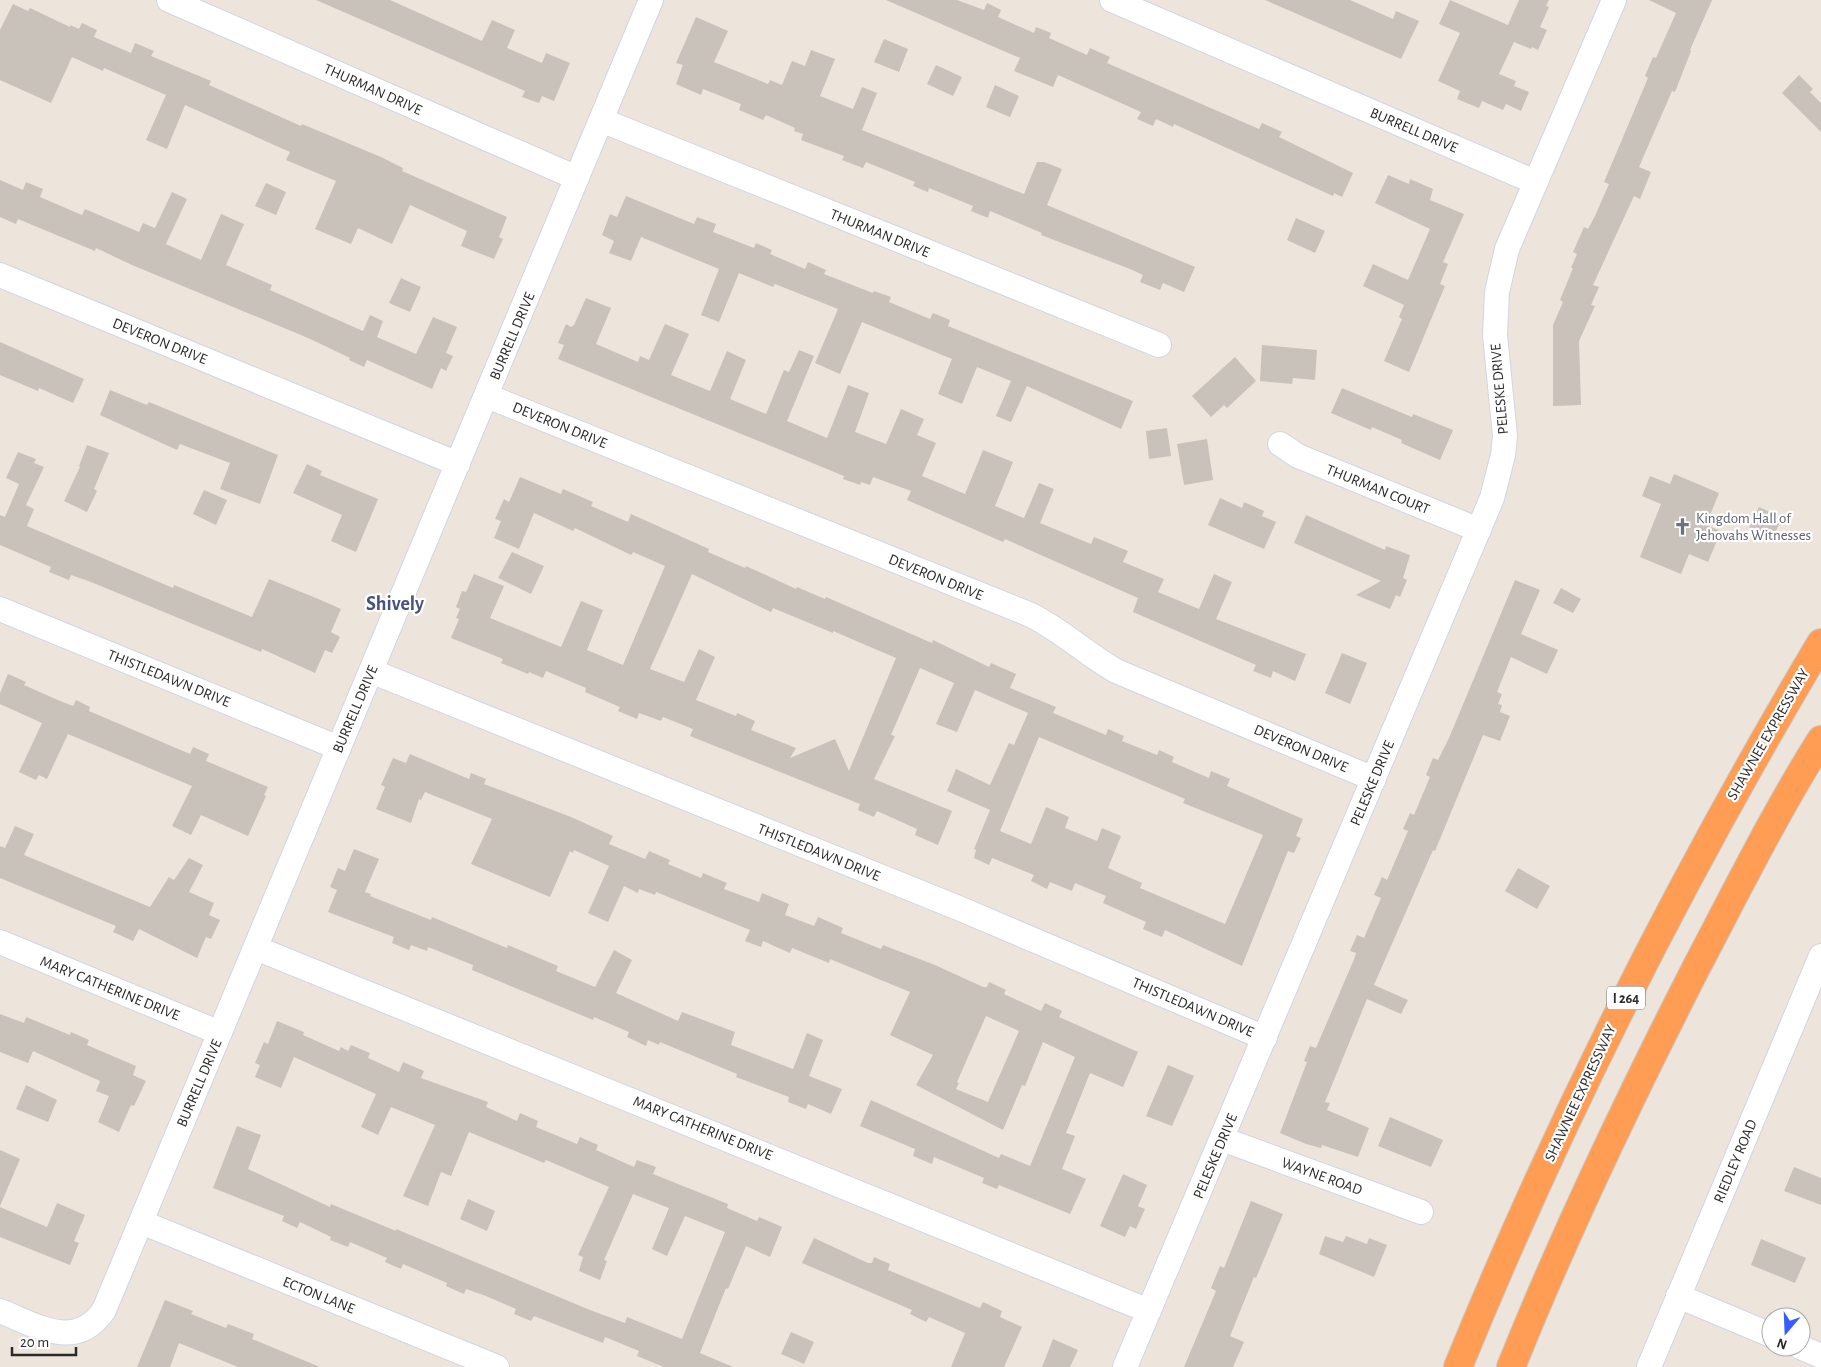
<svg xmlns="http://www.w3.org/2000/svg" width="1821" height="1367" font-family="'Alegreya Sans',sans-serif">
	<rect width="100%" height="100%" fill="#ede5db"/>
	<path fill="#c8c2bb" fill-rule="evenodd" d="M316,0h74l92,41 10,-21 23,10 -8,18 35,15 4,-10 24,10 -16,38 -12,-5 -3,7 -17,-6 3,-6z
		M886,0h71l27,10 3,-7 14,7 -3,7 36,16 2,-6 15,6 -2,5 38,17 3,-7 20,9 -3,6 152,66 3,-6 20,9 -3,5 74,36 -11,24 -8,-4 -1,3 -159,-72 -1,3 -17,-8 -3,7 -16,-7 4,-7 -83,-37 -5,12 -39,-16 6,-13z
		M1265,0h85l43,19 3,-8 23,10 -18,38z
		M1450,0l58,25 11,-25h30l-3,6 3,1 -9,20 7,3 -9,20 -6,-3 -1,2 -17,-7 -15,32 17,7 -2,5 15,6 -8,19 -15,-7 -3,6 -21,-9 -3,7 -22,-9 3,-8 -22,-10 22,-48 -21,-9z
		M1649,0h63l-22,50 1,1 -16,41 -3,-1 -33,76 12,5 -11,27 -6,-3 -41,89 6,2 -8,18 4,1 -16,35 2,64 -28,1v-81l10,-23 -3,-2 13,-32h-2l6,-14 -4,-2 11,-25 4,2 7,-13 14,-32 -5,-2 44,-104 -3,-2 8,-19 3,1 20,-45z
		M13,4l15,7 2,-3 40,19v-2l9,4 3,-6 15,7 -3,7 37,16 4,-10 19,8 -3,5 60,25 -2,4 92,41 1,-2 79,33 22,11 -1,3 105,46 -8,20 4,2 -9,20 -33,-13 6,-15 -57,-26 -18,39 -34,-16 -7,16 -36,-15 21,-48 -50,-21 4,-8 -105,-47 -18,44 -21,-9 20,-45 -62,-27 -1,3 -31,-14 -21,46 -51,-23v-50z
		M696,17l32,14 -14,31 54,22 2,-4 12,5 10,-24 13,5 6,-16 24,9 -15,37 33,13 9,-22 15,6 -15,37 162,64 13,-32h7l18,7 -15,36 148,62 -11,25 -21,-9 -3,7 -20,-8 3,-7 -13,-6 -89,-34 1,-2 -52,-22 -2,7 -17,-7 2,-5 -44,-18 -1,4 -15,-6 2,-4 -49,-20 -3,6 -21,-8 2,-4 -43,-16 2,-6 -9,-3 1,-3 -29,-13 -3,5 -24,-10 2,-6 -38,-15 -2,6 -25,-11 7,-19 -7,-2z
		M884,39l24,10 -9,23 -25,-10z
		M936,65l26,12 -9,19 -26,-12z
		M1799,75l14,14 -3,3 11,11v29l-39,-39z
		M995,85l24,11 -9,21 -24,-10z
		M1388,175l21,9 1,-5 23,10 -3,11 34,14 -21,48 5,2 -8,20 5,2 -36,86 -25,-11 18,-42 -3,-2 5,-12 -41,-19 10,-22 35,16 22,-51 -55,-26z
		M0,180l23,10 3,-8 17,7 -3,8 42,18 3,-6 54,23 4,-9 12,5 17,-36 15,7 -21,45 35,16 20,-46 23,10 -18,41 46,20 -2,5 93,41 7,-16 13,6 -6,16 39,17 17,-37 24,10 -11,26 7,3 -7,15 -5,-3 -9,21 -65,-29 -3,7 -15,-7 1,-2 -42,-20 -176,-73 -36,-17 -1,3 -77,-32 -2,5 -16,-7z
		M266,183l20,9 -10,23 -21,-9z
		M626,196l68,28 3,-7 19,7 -3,8 41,16 2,-5 16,7 -2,4 35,15 3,-7 18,8 -2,4 49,19 1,-2 17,6 -2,5 41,17 3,-6 17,7 -2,6 185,75 -12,28 -94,-43 -16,36 -15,-6 15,-35 -34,-14 -15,37 -24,-10 14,-35 -90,-37 -22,52 -25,-11 23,-54 -63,-25 -2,3 -34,-14 -20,49 -18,-7 18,-46 -78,-32 -10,24 -22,-8 5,-12 -12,-6 8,-21 7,3z
		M1296,218l29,13 -10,22 -28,-13z
		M401,278l20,9 -11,25 -21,-9z
		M586,298l25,10 -15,36 42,18 2,-6 9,4 16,-36 24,10 -18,41 39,16 17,-40 19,9 -16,39 36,15 18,-44 5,2 10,-22 15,6 -27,65 40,17 21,-53 21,8 -14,39 31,12 15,-35 23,10 -7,16 19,8 -14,33 43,18 18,-44 30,12 -18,44 29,12 15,-35 15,6 -14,34 51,21 3,-7 34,14 -5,11 41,17 -6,13 41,17 15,-35 18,8 -16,37 90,35 -11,27 -22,-10 -2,7 -18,-7 3,-6 -123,-53 5,-14 -133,-59 -2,3 -96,-42 4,-9 -38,-14 -3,8 -9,-3 -1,3 -17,-6 1,-3 -73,-30 -213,-87 6,-14 -6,-2 8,-19 5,3 3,-2z
		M0,342l84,37 -11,24 -34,-15 -1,3 -38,-16z
		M1262,345l55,5 -2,30 -22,-2 -1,6 -32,-3z
		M1235,357l21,24 -29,27 -3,-3 -13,12 -19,-21z
		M1342,388l70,29 1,-3 40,16 -13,30 -39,-17 1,-3 -30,-13 -1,3 -40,-17z
		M110,390l37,15 2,-3 129,53 -18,49 -40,-15 10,-26 -50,-19 -3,6 -77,-35z
		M1167,428l4,28 -22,3 -3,-28z
		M1207,439l6,41 -29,5 -7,-41z
		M87,445l22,8 -15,36 3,2 -10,21 -23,-11 16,-34 -1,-1z
		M18,452l18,7 -2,4 10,4 -18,38 8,4 -7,17 146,62 1,-3 78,32 17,-38 47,19 25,11 -10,23 9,5 -8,16 -7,-3 -10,23 -53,-24 -1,3 -170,-70 -20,-7 -2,5 -20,-8 2,-5 -51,-22v-30l5,2 14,-33 -13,-6z
		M307,464l15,7 -2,4 58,24 -22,53 -25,-11 11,-26 -49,-22z
		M1674,474l45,19 -13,32 15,6 -13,31 -19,-8 -8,20 -41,-17 21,-53 -19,-8 8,-20 20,8z
		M520,477l41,17 2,-5 30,13 -2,4 37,16 3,-8 78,35 -1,3 37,16 1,-2 50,23 1,-2 28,12 1,-2 106,46 1,-3 56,27 2,-4 25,11 -6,14 46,19 -3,6 53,22 2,-6 16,7 -2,5 35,14 2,-5 15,7 -2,5 37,16 2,-7 19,8 -3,7 76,33 -7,17 5,2 -7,15 -6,-2 -46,115 -77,-36 -3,7 -19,-8 3,-7 -43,-19 3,-7 -31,-13 -3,8 -22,-9 -3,7 -16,-8 3,-6 -42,-17 -3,7 -15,-7 2,-8 -2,-1 16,-39 -43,-19 9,-22 34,16 19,-42 5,2 14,-32 -53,-23 -18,42 -21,-8 18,-41 -34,-15 -29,67 4,1 -21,43 78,32 -14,34 -23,-10 2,-6 -40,-18 -3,6 -16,-7 2,-6 -170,-68 3,-7 -30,-12 -2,4 -22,-8 -2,6 -19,-8 2,-4 -35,-15 1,-4 -40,-17 -3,7 -14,-6 -1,2 -27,-11 2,-4 -52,-21 8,-19 -3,-1 4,-9 -4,-2 6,-16 4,1 8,-18 30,12 -14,32 71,29 20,-46 22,9 -16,40 36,15 42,-99 -32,-14 -2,3 -56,-27 -2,3 -39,-18 -15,36 -25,-11 7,-17 -6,-2 9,-20 5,3zM692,574l79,38 2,-4 60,25v-2l63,27 -47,113 -14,-32 -45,19 6,-10 -45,-18 4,-9 -18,-8 -1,3 -40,-16 19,-43 -16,-8 -15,33 -34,-13zM1039,737l146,62 -2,4 80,32 -38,89 -85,-36 2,-5 -34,-15 13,-32 -19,-8 -5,13 -32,-13 4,-11 -23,-10 -15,37 -31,-13z
		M204,490l23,10 -11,25 -23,-11z
		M1220,498l22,10 2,-6 20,9 -2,5 14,6 -12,27 -56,-24z
		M1759,507l23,10 -9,21 -24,-10z
		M1306,515l79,35 1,-4 24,9 -7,23 4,2 -7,17 -4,-2 -6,14 -34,-14 25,-14 -87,-38z
		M512,552l32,14 -13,28 -33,-16z
		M1515,580l25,10 -19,44 37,16 -11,24 -36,-17 -14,35 5,2 -4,10 4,1 -2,7 10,4 -10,25 -17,-6 -48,116 -2,-1 -59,135 34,15 -7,14 -34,-15 -42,103 5,1 -3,7 42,18 -11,29 -36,-12 -1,3 -15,-4 -26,-11 27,-71 -3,-1 6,-15 6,2 39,-91 1,-4 -6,-2 7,-16 7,3 17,-40 -7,-3 8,-18 5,3 21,-49 -5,-2 7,-16 4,2 16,-38 -4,-2 7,-17 5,2 11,-22z
		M1561,588l20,11 -8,14 -20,-10z
		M1342,653l25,10 -17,41 -25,-11z
		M8,674l18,8 -2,3 36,16 13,5 3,-6 14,7 -1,4 101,43 3,-7 16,7 -3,7 62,26 -4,8 2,1 -18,40 -47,-21 -10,20 -19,-9 20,-40 -124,-52 -21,45 -8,-4 -3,5 -17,-8 23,-49 -42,-19v-11z
		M410,754l59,25 2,-6 15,6 -2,5 87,33 42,19 -4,8 36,15 4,-8 21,9 -2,4 33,14 2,-5 24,10 -3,6 35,13 3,-9 27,11 -4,11 29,11 4,-9 25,11 -2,5 40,16 2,-4 52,20 48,22h4l2,-5 17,8 -2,4 37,17 4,-8 17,8 -3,6 79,35 -15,35 -33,-14 -24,60 9,3 -13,33 24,10 -16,35 -71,-29 -2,4 -15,-6 2,-5 -50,-21 -2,7 -19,-8 2,-7 -55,-23 11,-26 128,58 2,-4 29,12 45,-109 -32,-15 -18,44 -3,-1 -19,45 -87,-45 17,-30 -43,-20 20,-43 -80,-33 -1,4 -37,-15 -2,5 -27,-12 -2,6 -16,-6 5,-11 -94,-38 -1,3 -16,-6 -1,4 -14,-7 -16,36 -20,-9 21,-47 -35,-16 -1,3 -3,-2 -20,46 -79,-33 21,-45 -67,-27 -4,8 -2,-1 -8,24 -35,-14 9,-22 -4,-2 12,-27 13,5zM986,1016l33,15 -31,71 -32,-13 3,-6 -2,-1z
		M15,826l19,8 -10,21 126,52 19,-30 5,3 15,-22 14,7 -14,27 25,11 -5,12 11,5 -9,19 -5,-2 -9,21 -58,-29 -6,12 -20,-9 3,-6 -116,-48v-32l5,2z
		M354,849l25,10 -14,33 6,2 -1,2 61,24 1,-3 75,31 1,-3 50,21 -2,5 39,16 19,-37 18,10 -16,33 62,28 4,-9 53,20 -4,13 62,24 14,-36 16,7 -14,36 33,13 -11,25 -23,-10 -2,5 -18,-7 1,-5 -53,-20 1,-3 -77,-32 -1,3 -11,-5 -2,6 -19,-9 2,-5 -35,-15 -1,3 -121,-50 1,-5 -45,-18 -1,4 -16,-6 -2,5 -17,-7 2,-6 -66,-25 9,-22 -7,-3 8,-19 7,3z
		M1518,868l32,18 -13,23 -32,-18z
		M0,1014l24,9 2,-6 44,18 1,-3 18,8 -2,5 49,21 -3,9 13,6 -12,25 -3,-1 -12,27 -21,-10 11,-26 -13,-5 4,-10 -67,-30 -5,12 -28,-11z
		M277,1021l27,11 -1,3 36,16 2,-4 7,4 3,-6 19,8 -2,5 31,14 4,-10 21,9 -3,7 67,24 -2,5 31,14 3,-8 18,8 -2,6 41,17 3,-7 18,8 -2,5 38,17 3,-7 19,7 -3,7 75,30 -1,4 30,13 2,-4 23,10 -12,30 -24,-11 -18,43 -2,-1 -26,65 33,14h-69l-27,-11 2,-5 -34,-14 -2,6 -69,-27 -3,5 -17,-7 2,-5 -30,-13 -20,-7 -2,5 -18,-8 1,-3 -44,-19 -2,5 -16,-7 2,-4 -37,-16 -2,5 -18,-7 1,-3 -31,-15 -3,6 -15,-7 2,-5 -71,-28 24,-62 24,9 -13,34 82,38 1,-3 65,27v-2l194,81 35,13 2,-6 55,22 43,-107 -40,-16 -18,40 -15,-7 17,-41 -36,-14 -29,66 3,1 -7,19 -21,-9 4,-14 -5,-2 31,-68 -63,-27 -2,3 -75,-31 -18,44 -10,-4 -13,34 -25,-10 32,-71 -44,-18 -13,28 -17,-8 15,-33 -82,-37 -13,31 -26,-11 5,-12 -5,-2 9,-21 4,2z
		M1168,1065l26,11 -22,50 -26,-10z
		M26,1085l31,15 -9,22 -32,-13z
		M1390,1117l53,23 -12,27 -53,-21z
		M0,1150l20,9 -20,47z
		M1794,1167l27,11v27l-37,-14z
		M1123,1174l24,11 -9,21 7,3 -9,20 -6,-3 -5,11 -25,-11z
		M468,1199l27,12 -8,20 -27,-12z
		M1251,1201l32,13 -27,64 -2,-1 -24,59 14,6 -11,25h-49l32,-76 -5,-3 9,-22 4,2z
		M57,1203l28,12 -11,26 5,2 -9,22 -70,-28v-30l47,20z
		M1325,1236l18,6 3,-6 21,8 2,-6 18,7 -13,32 -55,-23z
		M814,1238l54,25h4l2,-6 16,7 -2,6 92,38 3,-6 19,9 -2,6 22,10 -18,40h-53l14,-34 -36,-16 -3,5 -16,-8 2,-4 -110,-47z
		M1761,1239l45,19 -11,25 -44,-18z
		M165,1300l28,11 -2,3 35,14 2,-4 26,10 -2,5 68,28h-82l-59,-24 -9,24h-33z
		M791,1332l23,10 -10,22 -23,-10z
		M1053,1339l25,11 -8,17h-28z"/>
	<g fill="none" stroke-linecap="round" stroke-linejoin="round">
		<defs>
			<path id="street" d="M169,0l408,178
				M1112,0l423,182
				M601,120l558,225
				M0,275l458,189
				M487,396l544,219c31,16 56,39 85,56l258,108
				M1280,444l18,12 181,74
				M0,609l339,139
				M371,671l585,236 309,131
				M0,942l220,91
				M256,948l893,363
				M1222,1139l199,73
				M141,1222l356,145
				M1678,1296l93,39
				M0,1311c36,14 76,41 104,-1l547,-1310
				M1800,1347l21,9
				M1125,1367l367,-869 11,-43 2,-19 -10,-101 2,-43 10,-43 107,-249
				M1649,1367l172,-411"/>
			<path id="highway" d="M1458,1367c102,-250 225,-492 363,-724
				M1511,1367c55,-137 119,-270 186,-401 40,-76 78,-153 124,-226"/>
		</defs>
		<use href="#street" stroke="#d1d4e4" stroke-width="26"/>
		<use href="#highway" stroke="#c8c8c8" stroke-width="30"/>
		<use href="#street" stroke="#fff" stroke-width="24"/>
		<use href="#highway" stroke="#ff9d54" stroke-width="28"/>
	</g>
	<defs>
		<symbol id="church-bare" viewBox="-9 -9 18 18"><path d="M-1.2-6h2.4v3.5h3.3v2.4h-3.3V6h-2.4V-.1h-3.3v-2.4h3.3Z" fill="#6b7280" stroke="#fff" stroke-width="2.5" paint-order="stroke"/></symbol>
	</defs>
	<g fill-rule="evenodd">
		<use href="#church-bare" x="1670" y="514" width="25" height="25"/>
	</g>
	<g text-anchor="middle" stroke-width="4.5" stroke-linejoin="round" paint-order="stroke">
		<rect fill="#fff" stroke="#6a6a6a" stroke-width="1" x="1607" y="986.5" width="38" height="23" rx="4"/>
		<g font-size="14" font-weight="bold" fill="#2a2a2a">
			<text x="1626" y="1003">I 264</text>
		</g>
		<g font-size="15" fill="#2a2a2a" stroke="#fff">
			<text transform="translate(373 89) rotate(24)" y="5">THURMAN DRIVE</text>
			<text transform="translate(1414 130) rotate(23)" y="5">BURRELL DRIVE</text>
			<text transform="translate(880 233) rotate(22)" y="5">THURMAN DRIVE</text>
			<text transform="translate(512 336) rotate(-67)" y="5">BURRELL DRIVE</text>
			<text transform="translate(160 341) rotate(22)" y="5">DEVERON DRIVE</text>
			<text transform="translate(1499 389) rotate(-95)" y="5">PELESKE DRIVE</text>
			<text transform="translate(560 425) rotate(22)" y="5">DEVERON DRIVE</text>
			<text transform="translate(1378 489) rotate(22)" y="5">THURMAN COURT</text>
			<text transform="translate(936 577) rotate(22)" y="5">DEVERON DRIVE</text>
			<text transform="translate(169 678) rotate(22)" y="5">THISTLEDAWN DRIVE</text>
			<text transform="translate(355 709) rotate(-67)" y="5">BURRELL DRIVE</text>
			<text transform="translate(1768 734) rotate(-60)" y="5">SHAWNEE EXPRESSWAY</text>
			<text transform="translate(1301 748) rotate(23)" y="5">DEVERON DRIVE</text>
			<text transform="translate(1372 783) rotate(-67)" y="5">PELESKE DRIVE</text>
			<text transform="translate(819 852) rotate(22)" y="5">THISTLEDAWN DRIVE</text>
			<text transform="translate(110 988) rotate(22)" y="5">MARY CATHERINE DRIVE</text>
			<text transform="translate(1193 1007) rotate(23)" y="5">THISTLEDAWN DRIVE</text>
			<text transform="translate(199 1083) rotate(-67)" y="5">BURRELL DRIVE</text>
			<text transform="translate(1580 1093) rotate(-65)" y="5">SHAWNEE EXPRESSWAY</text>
			<text transform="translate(703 1128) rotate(22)" y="5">MARY CATHERINE DRIVE</text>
			<text transform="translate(1215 1156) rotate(-67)" y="5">PELESKE DRIVE</text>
			<text transform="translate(1735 1161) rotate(-67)" y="5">RIEDLEY ROAD</text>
			<text transform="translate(1322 1176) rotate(20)" y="5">WAYNE ROAD</text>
			<text transform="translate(319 1295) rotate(22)" y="5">ECTON LANE</text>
		</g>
		<g font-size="15" fill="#5b616d" stroke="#fff" text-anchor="start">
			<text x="1696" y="523">Kingdom Hall of<tspan x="1696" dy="17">Jehovahs Witnesses</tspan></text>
		</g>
		<g font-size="20" font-weight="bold" fill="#48527d" stroke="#fff">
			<text x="395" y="610">Shively</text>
		</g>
	</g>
	<g transform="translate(1786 1332) rotate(199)"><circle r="24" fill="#ffffff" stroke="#aaaaaa"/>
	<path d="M0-4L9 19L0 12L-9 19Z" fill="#365dff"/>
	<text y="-8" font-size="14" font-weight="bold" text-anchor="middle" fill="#2a2a2a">N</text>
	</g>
	<path d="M12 1347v8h64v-8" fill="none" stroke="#2a2a2a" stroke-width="2.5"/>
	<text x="20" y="1347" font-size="15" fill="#2a2a2a" stroke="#ffffff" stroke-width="4" paint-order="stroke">20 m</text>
</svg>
